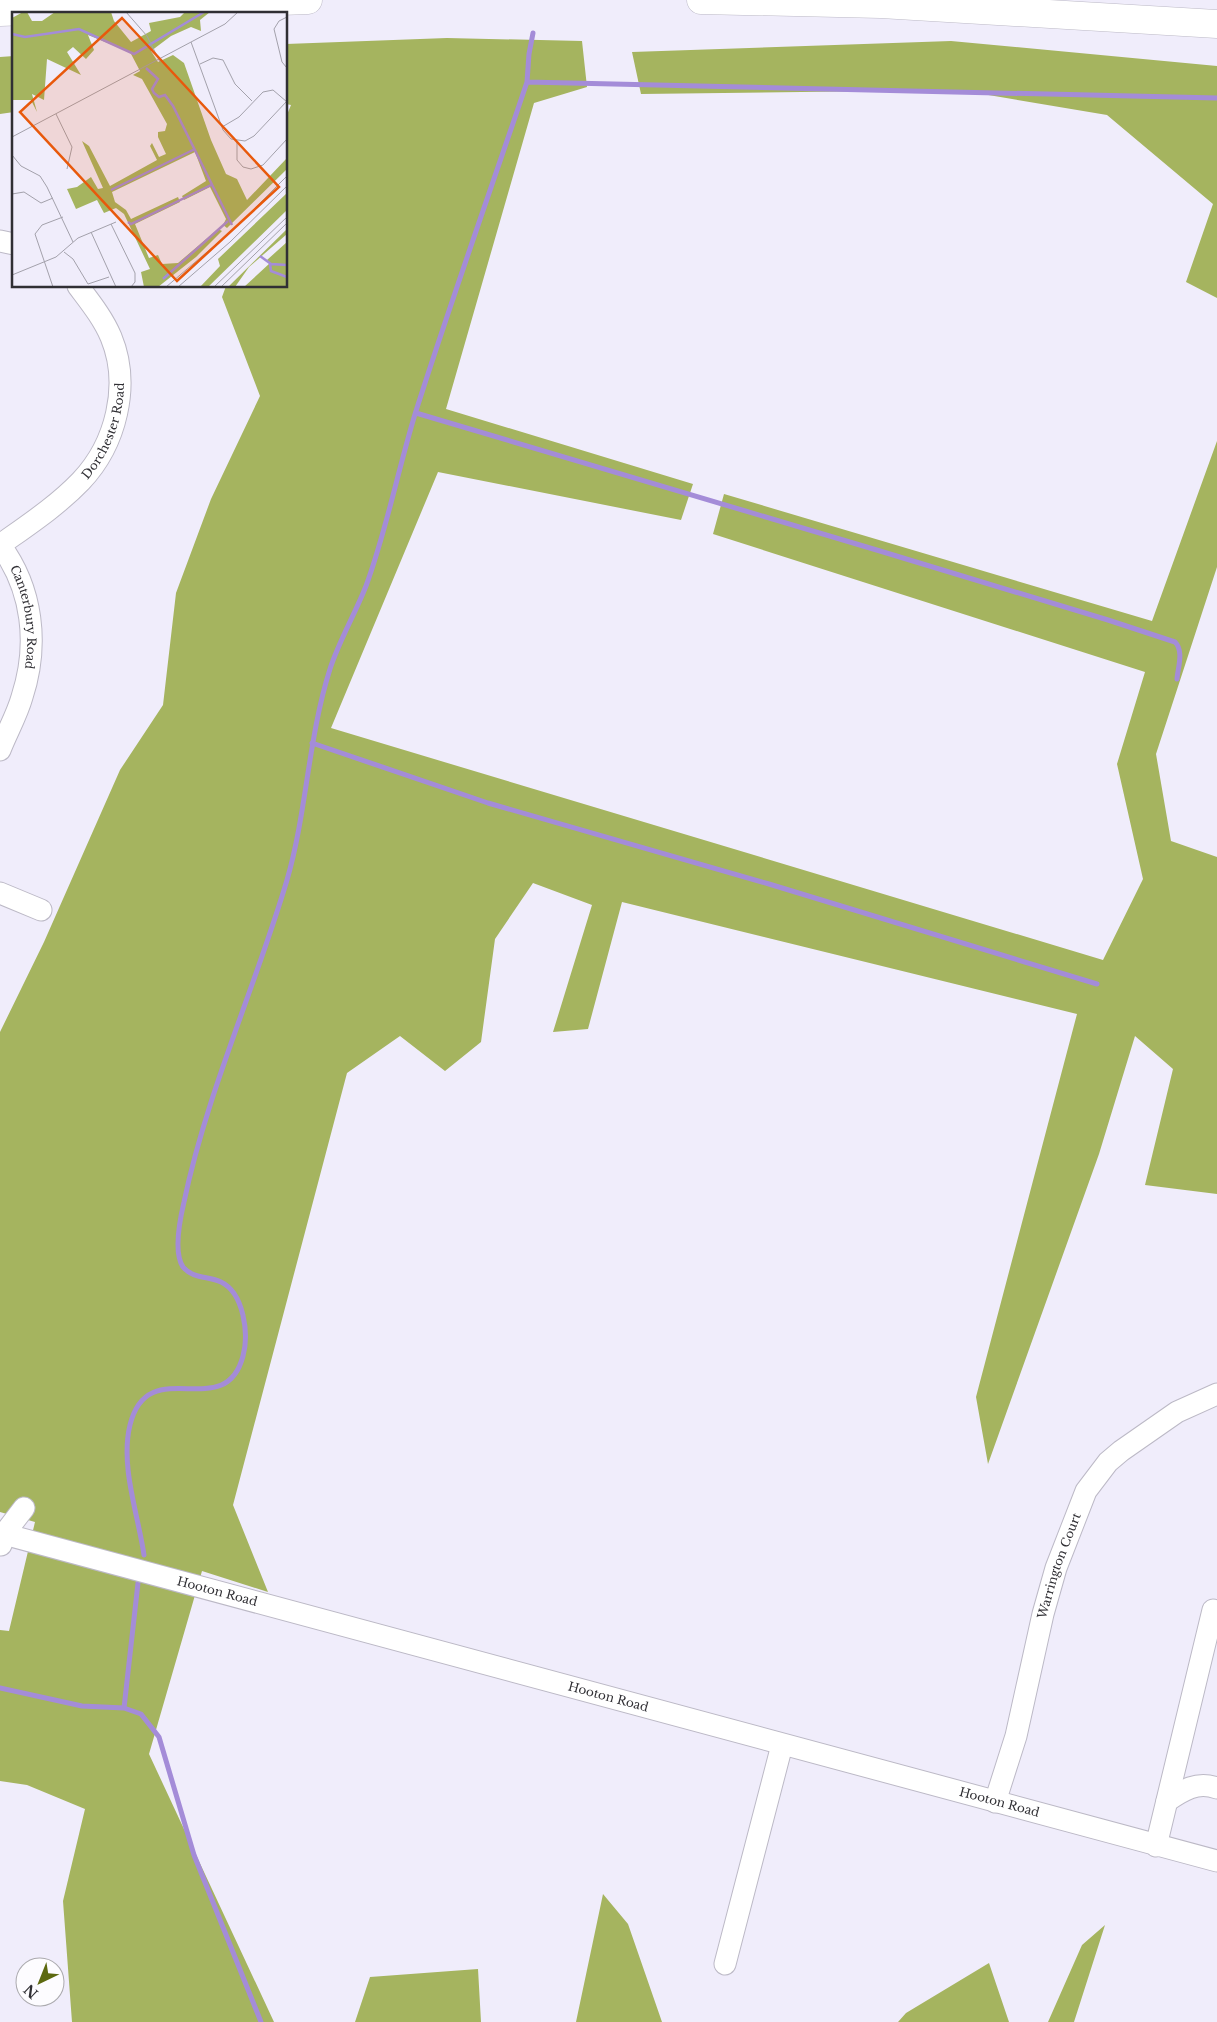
<svg xmlns="http://www.w3.org/2000/svg" width="1217" height="2022" font-family="'Libre Baskerville',serif">
	<rect width="100%" height="100%" fill="#f0edfb"/>
	<path fill="#a5b45f" d="M447,38l135,3 5,46 -53,16 -88,306 247,75 -12,36 -243,-48 -107,256 772,232 40,-81 -26,-115 28,-92 -432,-138 11,-40 428,127 65,-180v126l-61,187 15,87 46,16v337l-72,-9 28,-116 -38,-33 -36,118 -111,310 -12,-67 101,-383 -455,-112 -34,127 -35,3 39,-127 -59,-22 -38,56 -14,103 -36,29 -45,-35 -53,37 -114,432 35,87 -66,-21 -53,183 125,268h-202l-9,-121 22,-92 -58,-24 -27,-4v-151l9,1 26,-109 -35,-10v-480l44,-90 76,-172 43,-65 13,-112 35,-94 49,-103 -38,-99 4,-11h60v-169l5,-12 -5,-1v-60z
		M951,41l266,25v232l-31,-16 27,-78 -106,-89 -148,-25 -318,4 -9,-42z
		M14,56v56l-14,2v-57z
		M603,1894l25,30 34,98h-86z
		M1105,1925l-31,97h-26l34,-77z
		M989,1963l20,59h-111l8,-9z
		M478,1969l3,53h-126l15,-45z"/>
	<g fill="none" stroke-linecap="round" stroke-linejoin="round">
		<path stroke="#a48cd8" stroke-width="5" d="M527,82l690,16
			M416,413l464,138 228,69 67,22c9,9 3,25 2,37
			M312,743l176,60 281,81 328,100
			M144,1555c-6,-41 -24,-89 -14,-130 18,-74 95,0 113,-69 6,-22 1,-63 -22,-74 -13,-6 -28,-3 -38,-15 -10,-15 -3,-48 1,-65 23,-110 71,-214 103,-322 20,-69 21,-142 43,-211 9,-28 25,-55 36,-83 21,-57 32,-117 50,-175 35,-110 74,-219 111,-329l2,-28 4,-21
			M0,1688l82,18 42,2 17,6 18,23 35,118 67,167
			M124,1708l14,-125"/>
		<defs>
			<g id="minor">
				<path d="M0,241l14,3"/>
				<path id="s1" d="M0,545c28,-20 57,-39 81,-64 35,-37 50,-96 30,-144 -8,-19 -21,-35 -33,-51"/>
				<path id="s2" d="M0,545c33,44 39,100 22,152 -5,18 -15,35 -22,53"/>
				<path d="M0,893l41,17"/>
				<path id="s3" d="M0,1533l1217,328"/>
				<path d="M1,1545l3,-11 20,-26"/>
				<path d="M1167,1801c16,-11 30,-20 50,-13"/>
				<path id="s4" d="M995,1802l21,-66 27,-122 13,-46 30,-77 22,-29 13,-11 56,-39 40,-18"/>
				<path d="M1156,1846l57,-236"/>
				<path d="M725,1964l57,-219"/>
			</g>
			<path id="highway" d="M701,0l180,4 336,20
				M0,12l308,-12"/>
		</defs>
		<use href="#minor" stroke="#bcb9c6" stroke-width="23"/>
		<use href="#highway" stroke="#bcb9c6" stroke-width="29"/>
		<use href="#minor" stroke="#fff" stroke-width="21"/>
		<use href="#highway" stroke="#fff" stroke-width="28"/>
	</g>
	<g text-anchor="middle" stroke-width="5" stroke-linejoin="round" paint-order="stroke">
		<g font-size="12" fill="#302f34" stroke="#fdfcff">
			<text dy="4" stroke="none"><textPath href="#s1" startOffset="160">Dorchester Road</textPath></text>
			<text dy="4" stroke="none"><textPath href="#s2" startOffset="78">Canterbury Road</textPath></text>
			<text dy="4" stroke="none"><textPath href="#s4" startOffset="245">Warrington Court</textPath></text>
			<text dy="4" stroke="none"><textPath href="#s3" startOffset="225">Hooton Road</textPath></text>
			<text dy="4" stroke="none"><textPath href="#s3" startOffset="630">Hooton Road</textPath></text>
			<text dy="4" stroke="none"><textPath href="#s3" startOffset="1035">Hooton Road</textPath></text>
		</g>
	</g>
	<g transform="translate(12 12)">
		<rect width="275" height="275" fill="#f0edfb"/>
		<path d="M11,0h4l5,9h10l13,-9h56l3,9 17,21 20,-11 -2,-8 31,-6 5,-5h25l-10,8 1,11 -10,-4 -20,9 -20,15 7,11 15,-7 11,8 27,77 15,34 11,5 10,21 40,-42v11l-60,59 -4,-3 3,-6 -16,-32 -26,13 -2,-4 24,-15 -11,-29 -83,40 3,10 11,8 5,9 47,-22 2,5 -45,22 14,34 9,-3 4,9 16,-1 40,-34 4,2 -26,26 -38,30h-14l-3,-15 9,-3 -26,-55 -8,-6 -12,5 -7,-13 -21,9 -9,-20 10,-2 14,-10 7,12 5,-1 -21,-47 7,5 21,40 47,-26 -7,-14 2,-3 7,14 7,-3 -8,-17v-5l7,-1 2,-7 -25,-45 -9,-4 7,-4 -10,-19 -42,-17 6,15 -8,9 -13,-12 -6,5 14,23 -34,-16 -3,41 -12,-6 5,18 -6,-12h-19v-82zM275,181v17l-79,77h-8l20,-21 -2,-7zM275,217v5l-38,33 -14,20h-7zM275,230v45h-43l26,-24 -3,-3z" fill="#a5b45f"/>
		<path fill="none" stroke="#a48cd8" stroke-width="2.5" d="M0,22l13,3 54,-8 55,25 70,-42M134,56l12,11 -6,10 2,4 5,4 6,-2 8,11 59,119M99,178l84,-41M116,210l3,2 80,-39M248,244l11,8 16,1M258,252l1,7 16,6M151,267l65,-58"/>
		<path fill="none" stroke="#a3a1ab" stroke-width="1" d="M114,0l21,24 13,26M275,5l-8,4 -5,8 8,33 5,6M179,30l32,88 8,9 14,2 9,-5 33,-35M188,52l13,-6 10,2 12,24 17,17M44,102l16,33 -5,22M210,115l17,-10 24,-25 10,-2 14,12M0,125l213,-113 13,-12M225,129v19l6,7 8,2 12,-4 24,-26M0,143l9,11 19,10 7,11 26,55M0,182l12,-2 17,11 12,-5M99,212l24,49v9l-4,5M79,220l25,55M52,240l9,7 15,25 21,-7M0,263l44,-18 22,-19 38,-16M41,275l-18,-53 7,-9 21,-8M154,275l68,-58 53,-53M166,275l52,-45 57,-56M202,275l73,-70M209,275l66,-64"/>
		<path fill="#e8590c" fill-opacity="0.15" stroke="#e8590c" stroke-width="2.5" d="M110,6l157,169 -102,94 -157,-169z"/>
		<rect width="275" height="275" fill="none" stroke="#302f34" stroke-width="2.5"/>
	</g>
	<g transform="translate(40 1982) rotate(223)"><circle r="24" fill="#fdfcff" stroke="#abaaae"/>
	<path d="M0-4L9 19L0 12L-9 19Z" fill="#5d6910"/>
	<text y="-8" font-size="14" font-weight="bold" text-anchor="middle" fill="#302f34">N</text>
	</g>
</svg>
